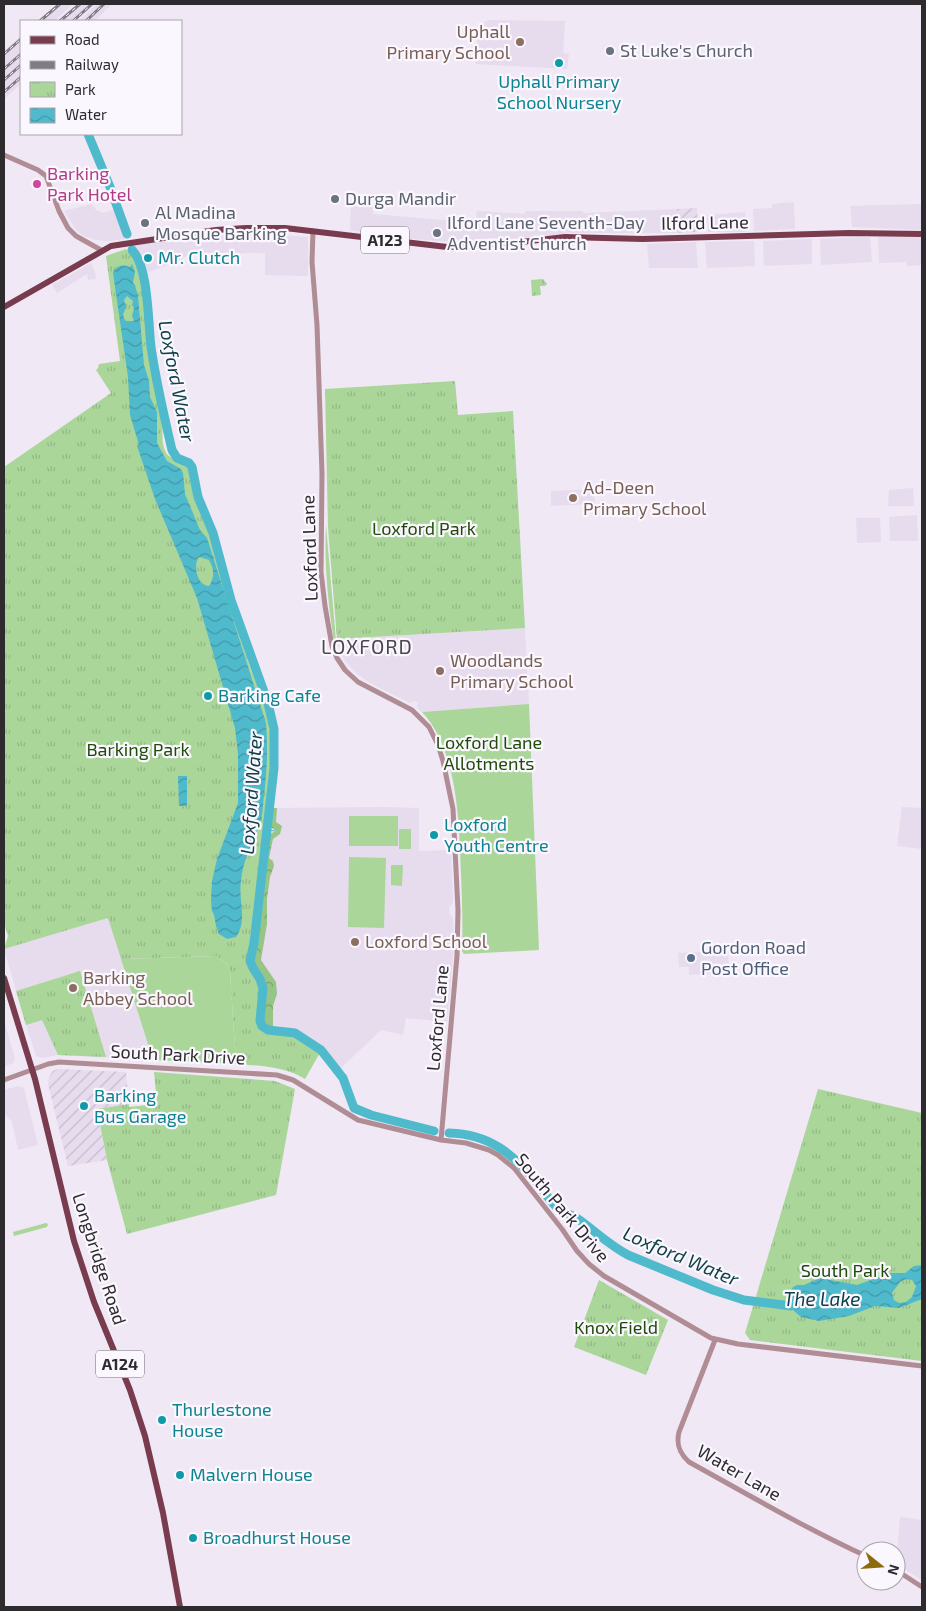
<svg xmlns="http://www.w3.org/2000/svg" width="926" height="1611" font-family="'Exo 2',sans-serif">
	<defs>
		<pattern id="industrial-furrows" width="10" height="10" patternUnits="userSpaceOnUse" patternTransform="scale(1.25)"><rect width="10" height="10" fill="#e7dbee"/><path d="M-1 1l2-2M0 10L10 0M9 11l2-2" fill="none" stroke="#c6bccc"/></pattern>
		<pattern id="forest-crowns" width="20" height="18" patternUnits="userSpaceOnUse" patternTransform="scale(1.25)"><rect width="20" height="18" fill="#96c586"/><path d="M2 6a3 3 0 1 1 6 0M12 15a3 3 0 1 1 6 0" fill="none" stroke="#7ba06e"/></pattern>
		<pattern id="park-tufts" width="24" height="20" patternUnits="userSpaceOnUse" patternTransform="scale(1.25)"><rect width="24" height="20" fill="#aad69a"/><path d="M3 7l-1-3M5 7V3M7 7l1-3M15 17l-1-3M17 17v-4M19 17l1-3" fill="none" stroke="#93b885"/></pattern>
		<pattern id="water-waves" width="16" height="10" patternUnits="userSpaceOnUse" patternTransform="scale(1.25)"><rect width="16" height="10" fill="#50bacd"/><path d="M0 5q4-4 8 0t8 0" fill="none" stroke="#4397a7"/></pattern>
	</defs>
	<rect width="100%" height="100%" fill="#f0e8f4"/>
	<path fill="#e7dbee" d="M57,4h16l-19,17h-17z
		M77,4h18l-19,17h-19z
		M97,4h15l-17,17h-16z
		M489,20l76,1 -2,32 6,1 -2,15 -92,-5 3,-34 3,-6z
		M21,36v22l-5,5 5,-3v24l-17,15v-48z
		M794,202l1,27 -41,2 -1,-22 19,-1v-4z
		M92,204l4,6 7,3 13,-4 9,30 -15,2 -15,-1 -13,-5 -6,-5 -12,-19z
		M922,204v26l-70,-3 -2,-21z
		M351,205l22,1v8l71,6 32,-2 1,-7 48,3v-3h58v2l94,-4 1,24h-106l-69,7 -10,-2 -40,4 -51,-4 -52,-8z
		M745,212l1,20h-38l-1,-17z
		M226,235h59l23,2v39l-43,-1v-22l-76,1 -10,7 -34,12 -11,-28z
		M870,237l2,25 -51,3 -1,-26z
		M878,237h44v28l-15,1 -1,-4 -27,1z
		M812,239v25l-48,2 -1,-25z
		M754,241l1,25 -48,2 -2,-26z
		M696,242l2,26h-49l-2,-24z
		M91,263l4,8 1,8 -8,1 -1,-6 -30,19 -5,-8z
		M913,488l1,18h-26l1,-16z
		M594,489l1,15 -44,2v-15z
		M917,515l1,26h-28l-1,-24z
		M856,518h24l1,24 -24,1z
		M525,628l4,76 -107,8 -5,-5 1,-4 -3,-2 -5,2 -40,-20 -13,-9 -12,-13 -7,-16 -1,-6z
		M383,807l36,1v43l32,-1 2,53 -4,4v6l4,5 1,32 -7,72 -41,-4 -3,17 -22,-5 -41,39 -14,-19 -25,-17 -9,-3 -23,-3 -5,-4 2,-39 -4,-8 -8,-11 -1,-6 20,-151z
		M902,807l20,1v41l-25,-3z
		M108,918l45,142 -95,-5 -16,3 -6,-2 -10,-31 -22,-76z
		M728,950l1,23 -40,2v-8h-10l-1,-14z
		M4,1021l11,37 -2,5 -9,4z
		M18,1086l6,2 14,57 -20,5 -6,-29 -8,-7v-24z
		M900,1517l22,3v60l-26,-16z"/>
	<path fill="url(#industrial-furrows)" d="M697,208l1,24 -20,1 -1,-24z
		M57,1069l69,3 3,32 -32,5 10,51 -39,6 -20,-82 1,-7 4,-6z"/>
	<path fill="#aad69a" d="M326,525l10,116h-2c-6,-39 -10,-77 -8,-116z
		M529,704l10,246 -75,4 -2,-3c1,-26 0,-52 -1,-78 -2,-50 -3,-123 -39,-161z
		M349,816h49v30h-49z
		M399,829h12v20h-12z
		M349,857l37,1 -2,70 -36,-1z
		M391,865h12l-1,21 -11,-1z
		M216,956l11,8 3,8 6,92 -83,-4 -32,-101z
		M46,1223l2,1 -1,3 -33,9 -1,-4z"/>
	<path fill="url(#forest-crowns)" d="M273,808h4l-1,14 6,4 -2,8 -7,5 -4,19 4,3 1,5 -4,11 -3,22v25l-6,36 15,22 1,12 -4,12v22l-7,-1 -2,-4c-1,-12 4,-26 2,-38 -2,-10 -12,-16 -13,-26l17,-125 6,-3 -5,-4z"/>
	<path fill="url(#park-tufts)" d="M126,249c23,21 18,73 23,102 4,23 9,45 13,68 2,12 -2,22 4,34 5,7 16,8 23,12l4,17 -1,6 8,25 12,24 21,80 18,53 16,36 7,30 -9,105 -16,119c1,11 12,17 13,29 0,13 -6,28 1,40l6,3 26,2 26,17 -16,28c-22,-13 -45,-13 -69,-15l-6,-92 -3,-8 -11,-8 -95,3 -13,-41 -104,31 4,-13 -4,-13v-456l107,-74 -15,-23 2,-2 1,-4 21,-3 -14,-105z
		M543,279l4,5 -2,2h-5l1,9 -9,1 -1,-16z
		M455,381l3,34 55,-4 12,217 -188,11 -9,-111 -3,-139z
		M80,971l26,86 -48,-2 -16,-35 -16,5 -10,-34z
		M154,1072l121,9 20,8 -19,106 -149,39 -20,-74 -10,-51 32,-5v3l28,-3z
		M818,1089l104,24v248l-172,-21 -5,-7z
		M599,1280l69,40 -22,55 -72,-28z"/>
	<path fill="url(#water-waves)" fill-rule="evenodd" d="M132,264l3,8 -2,11 2,2 3,11 6,69 5,16 1,16 7,15v31l10,18 14,8 2,4 2,21 15,36 7,8 59,185c2,24 1,49 -2,73 -1,7 -1,16 -3,23 -7,21 -18,40 -20,62 -3,20 7,39 -5,56l-9,2 -8,-5 -3,-8 -2,-11 -2,-4 -1,-11 1,-19 5,-22 21,-56v-49l-3,-26 -38,-130 -42,-99 -18,-53 2,-1 -9,-30 -2,-38 -15,-104c3,-8 10,-9 17,-6zM127,296l6,5 -1,4 2,3 -2,8 2,5h-8c-6,-8 0,-9 0,-15l-2,-6zM200,557l9,3c5,8 6,18 0,26 -11,0 -16,-18 -11,-28z
		M178,776h9v30h-8z
		M922,1265v34l-23,9 -24,-2 -26,10 -30,5 -18,-4 -7,-6 -5,-9 2,-12 2,-3 4,-2h7l16,-7 37,7 33,-12h15l9,-7zM906,1279l6,1 4,6 -4,11 -6,5 -7,1 -5,-3 -2,-7 8,-11z"/>
	<g fill="none" stroke-linecap="round" stroke-linejoin="round">
		<path stroke="#50bacd" stroke-width="1" d="M268,830l7,1"/>
		<path stroke="#50bacd" stroke-width="9" d="M88,134l22,53 17,47
			M132,250c17,17 16,73 19,97 5,34 13,69 21,103l5,8 12,5 3,4 6,30 15,36 18,67 37,103 6,26v39l-20,175 -4,18 3,7 7,11 3,9 -3,33 2,5 6,4 27,3 26,17 22,28 11,30 17,7 63,16
			M449,1133c41,1 64,21 89,51 7,8 12,18 20,24 5,5 14,7 20,11 17,12 31,26 50,36l85,35 31,10 47,6"/>
		<path stroke="#b08c94" stroke-width="5" d="M4,155l34,15 8,6 13,35 9,17 8,8 25,14
			M313,231l-1,31 5,63 5,149 -1,98 4,34 7,40 5,12 8,12 13,12 54,28 17,17 9,18 5,16 10,48 5,101 -1,46 -16,184
			M4,1080l44,-16 11,-2 218,13 16,5 65,40 83,20 25,3 23,7 9,5 16,13 48,61 15,22 12,13 15,12 107,62 27,6 184,22
			M715,1340l-36,92c-3,12 0,21 10,30 58,32 116,66 177,94
			M896,1570l26,17"/>
		<path stroke="#783c4e" stroke-width="6" d="M4,307l107,-61 105,-16 30,-2h39l162,19 57,-3 61,-7 78,2 206,-6 73,1
			M4,978l31,101 39,162 20,61 36,88 15,46 18,77 17,94"/>
		<defs>
			<path id="rail" d="M40,21l20,-17
				M60,21l20,-17
				M73,21l19,-17
				M86,21l18,-17
				M4,54l17,-15
				M4,69l17,-15
				M4,80l17,-15
				M4,92l17,-15"/>
		</defs>
		<use href="#rail" stroke="#817b83" stroke-width="3"/>
		<use href="#rail" stroke="#fbf7fe" stroke-width="1" stroke-dasharray="4" stroke-linecap="butt"/>
	</g>
	<g fill="#8d6e63" stroke="#fbf7fe" stroke-width="2">
		<circle cx="520" cy="42" r="5"/>
		<circle cx="573" cy="498" r="5"/>
		<circle cx="440" cy="671" r="5"/>
		<circle cx="355" cy="942" r="5"/>
		<circle cx="73" cy="988" r="5"/>
	</g>
	<g fill="#6b7280" stroke="#fbf7fe" stroke-width="2">
		<circle cx="610" cy="51" r="5"/>
		<circle cx="335" cy="199" r="5"/>
		<circle cx="145" cy="223" r="5"/>
		<circle cx="437" cy="233" r="5"/>
	</g>
	<g fill="#0f9aa8" stroke="#fbf7fe" stroke-width="2">
		<circle cx="559" cy="63" r="5"/>
		<circle cx="148" cy="258" r="5"/>
		<circle cx="208" cy="696" r="5"/>
		<circle cx="434" cy="835" r="5"/>
		<circle cx="84" cy="1106" r="5"/>
		<circle cx="162" cy="1420" r="5"/>
		<circle cx="180" cy="1475" r="5"/>
		<circle cx="193" cy="1538" r="5"/>
	</g>
	<circle fill="#d1479c" stroke="#fbf7fe" stroke-width="2" cx="37" cy="184" r="5"/>
	<circle fill="#5c6f8a" stroke="#fbf7fe" stroke-width="2" cx="691" cy="958" r="5"/>
	<g text-anchor="middle" stroke-width="4.5" stroke-linejoin="round" paint-order="stroke">
		<g fill="#fbf7fe" stroke="#6c686d" stroke-width="1">
			<rect x="361" y="226.5" width="48" height="27" rx="4"/>
			<rect x="96" y="1350.5" width="48" height="27" rx="4"/>
		</g>
		<g font-size="16" font-weight="bold" fill="#2e2b2f">
			<text x="385" y="246">A123</text>
			<text x="120" y="1370">A124</text>
		</g>
		<g font-size="18" fill="#785e54" stroke="#fbf7fe" text-anchor="start">
			<text x="510" y="38" text-anchor="end">Uphall<tspan x="510" dy="21">Primary School</tspan></text>
			<text x="583" y="494">Ad-Deen<tspan x="583" dy="21">Primary School</tspan></text>
			<text x="450" y="667">Woodlands<tspan x="450" dy="21">Primary School</tspan></text>
			<text x="365" y="948">Loxford School</text>
			<text x="83" y="984">Barking<tspan x="83" dy="21">Abbey School</tspan></text>
		</g>
		<g font-size="18" fill="#5b616d" stroke="#fbf7fe" text-anchor="start">
			<text x="620" y="57">St Luke's Church</text>
			<text x="345" y="205">Durga Mandir</text>
			<text x="155" y="219">Al Madina<tspan x="155" dy="21">Mosque Barking</tspan></text>
			<text x="447" y="229">Ilford Lane Seventh-Day<tspan x="447" dy="21">Adventist Church</tspan></text>
		</g>
		<g font-size="18" fill="#0d838f" stroke="#fbf7fe" text-anchor="start">
			<text x="559" y="88" text-anchor="middle">Uphall Primary<tspan x="559" dy="21">School Nursery</tspan></text>
			<text x="158" y="264">Mr. Clutch</text>
			<text x="218" y="702">Barking Cafe</text>
			<text x="444" y="831">Loxford<tspan x="444" dy="21">Youth Centre</tspan></text>
			<text x="94" y="1102">Barking<tspan x="94" dy="21">Bus Garage</tspan></text>
			<text x="172" y="1416">Thurlestone<tspan x="172" dy="21">House</tspan></text>
			<text x="190" y="1481">Malvern House</text>
			<text x="203" y="1544">Broadhurst House</text>
		</g>
		<g font-size="18" fill="#b23c85" stroke="#fbf7fe" text-anchor="start">
			<text x="47" y="180">Barking<tspan x="47" dy="21">Park Hotel</tspan></text>
		</g>
		<g font-size="18" fill="#2e2b2f" stroke="#fbf7fe">
			<text transform="translate(705 223) rotate(-1)" y="6">Ilford Lane</text>
			<text transform="translate(310 548) rotate(-92)" y="6">Loxford Lane</text>
			<text transform="translate(438 1018) rotate(-85)" y="6">Loxford Lane</text>
			<text transform="translate(178 1055) rotate(3)" y="6">South Park Drive</text>
			<text transform="translate(562 1208) rotate(50)" y="6">South Park Drive</text>
			<text transform="translate(99 1259) rotate(72)" y="6">Longbridge Road</text>
			<text transform="translate(739 1473) rotate(30)" y="6">Water Lane</text>
		</g>
		<g font-size="18" fill="#1f4b09" stroke="#fbf7fe">
			<text x="424" y="535">Loxford Park</text>
			<text x="489" y="749">Loxford Lane<tspan x="489" dy="21">Allotments</tspan></text>
			<text x="138" y="756">Barking Park</text>
			<text x="845" y="1277">South Park</text>
			<text x="616" y="1334">Knox Field</text>
		</g>
		<g font-size="18" fill="#4e5e75" stroke="#fbf7fe" text-anchor="start">
			<text x="701" y="954">Gordon Road<tspan x="701" dy="21">Post Office</tspan></text>
		</g>
		<g font-size="19" font-style="italic" fill="#0f4048" stroke="#fbf7fe">
			<text transform="translate(177 381) rotate(79)" y="7">Loxford Water</text>
			<text transform="translate(251 793) rotate(-86)" y="7">Loxford Water</text>
			<text transform="translate(681 1256) rotate(23)" y="7">Loxford Water</text>
			<text x="822" y="1306">The Lake</text>
		</g>
		<g font-size="20" letter-spacing="1" fill="#4d4751" stroke="#fbf7fe">
			<text x="367" y="654">LOXFORD</text>
		</g>
	</g>
	<rect width="926" height="1611" fill="none" stroke="#2e2b2f" stroke-width="10"/>
	<rect x="20" y="20" width="162" height="115" fill="#fbf7fe" stroke="#a9a5ab"/>
	<rect x="30" y="36" width="25" height="8" fill="#783c4e" stroke="#a9a5ab"/>
	<text x="65" y="45" font-size="15" fill="#2e2b2f">Road</text>
	<rect x="30" y="61" width="25" height="8" fill="#817b83" stroke="#a9a5ab"/>
	<text x="65" y="70" font-size="15" fill="#2e2b2f">Railway</text>
	<rect x="30" y="82" width="25" height="15" fill="url(#park-tufts)" stroke="#a9a5ab"/>
	<text x="65" y="95" font-size="15" fill="#2e2b2f">Park</text>
	<rect x="30" y="108" width="25" height="15" fill="url(#water-waves)" stroke="#a9a5ab"/>
	<text x="65" y="120" font-size="15" fill="#2e2b2f">Water</text>
	<g transform="translate(881 1566) rotate(107)"><circle r="24" fill="#fbf7fe" stroke="#a9a5ab"/>
	<path d="M0-4L9 19L0 12L-9 19Z" fill="#8c6b0c"/>
	<text y="-8" font-size="14" font-weight="bold" text-anchor="middle" fill="#2e2b2f">N</text>
	</g>
</svg>
